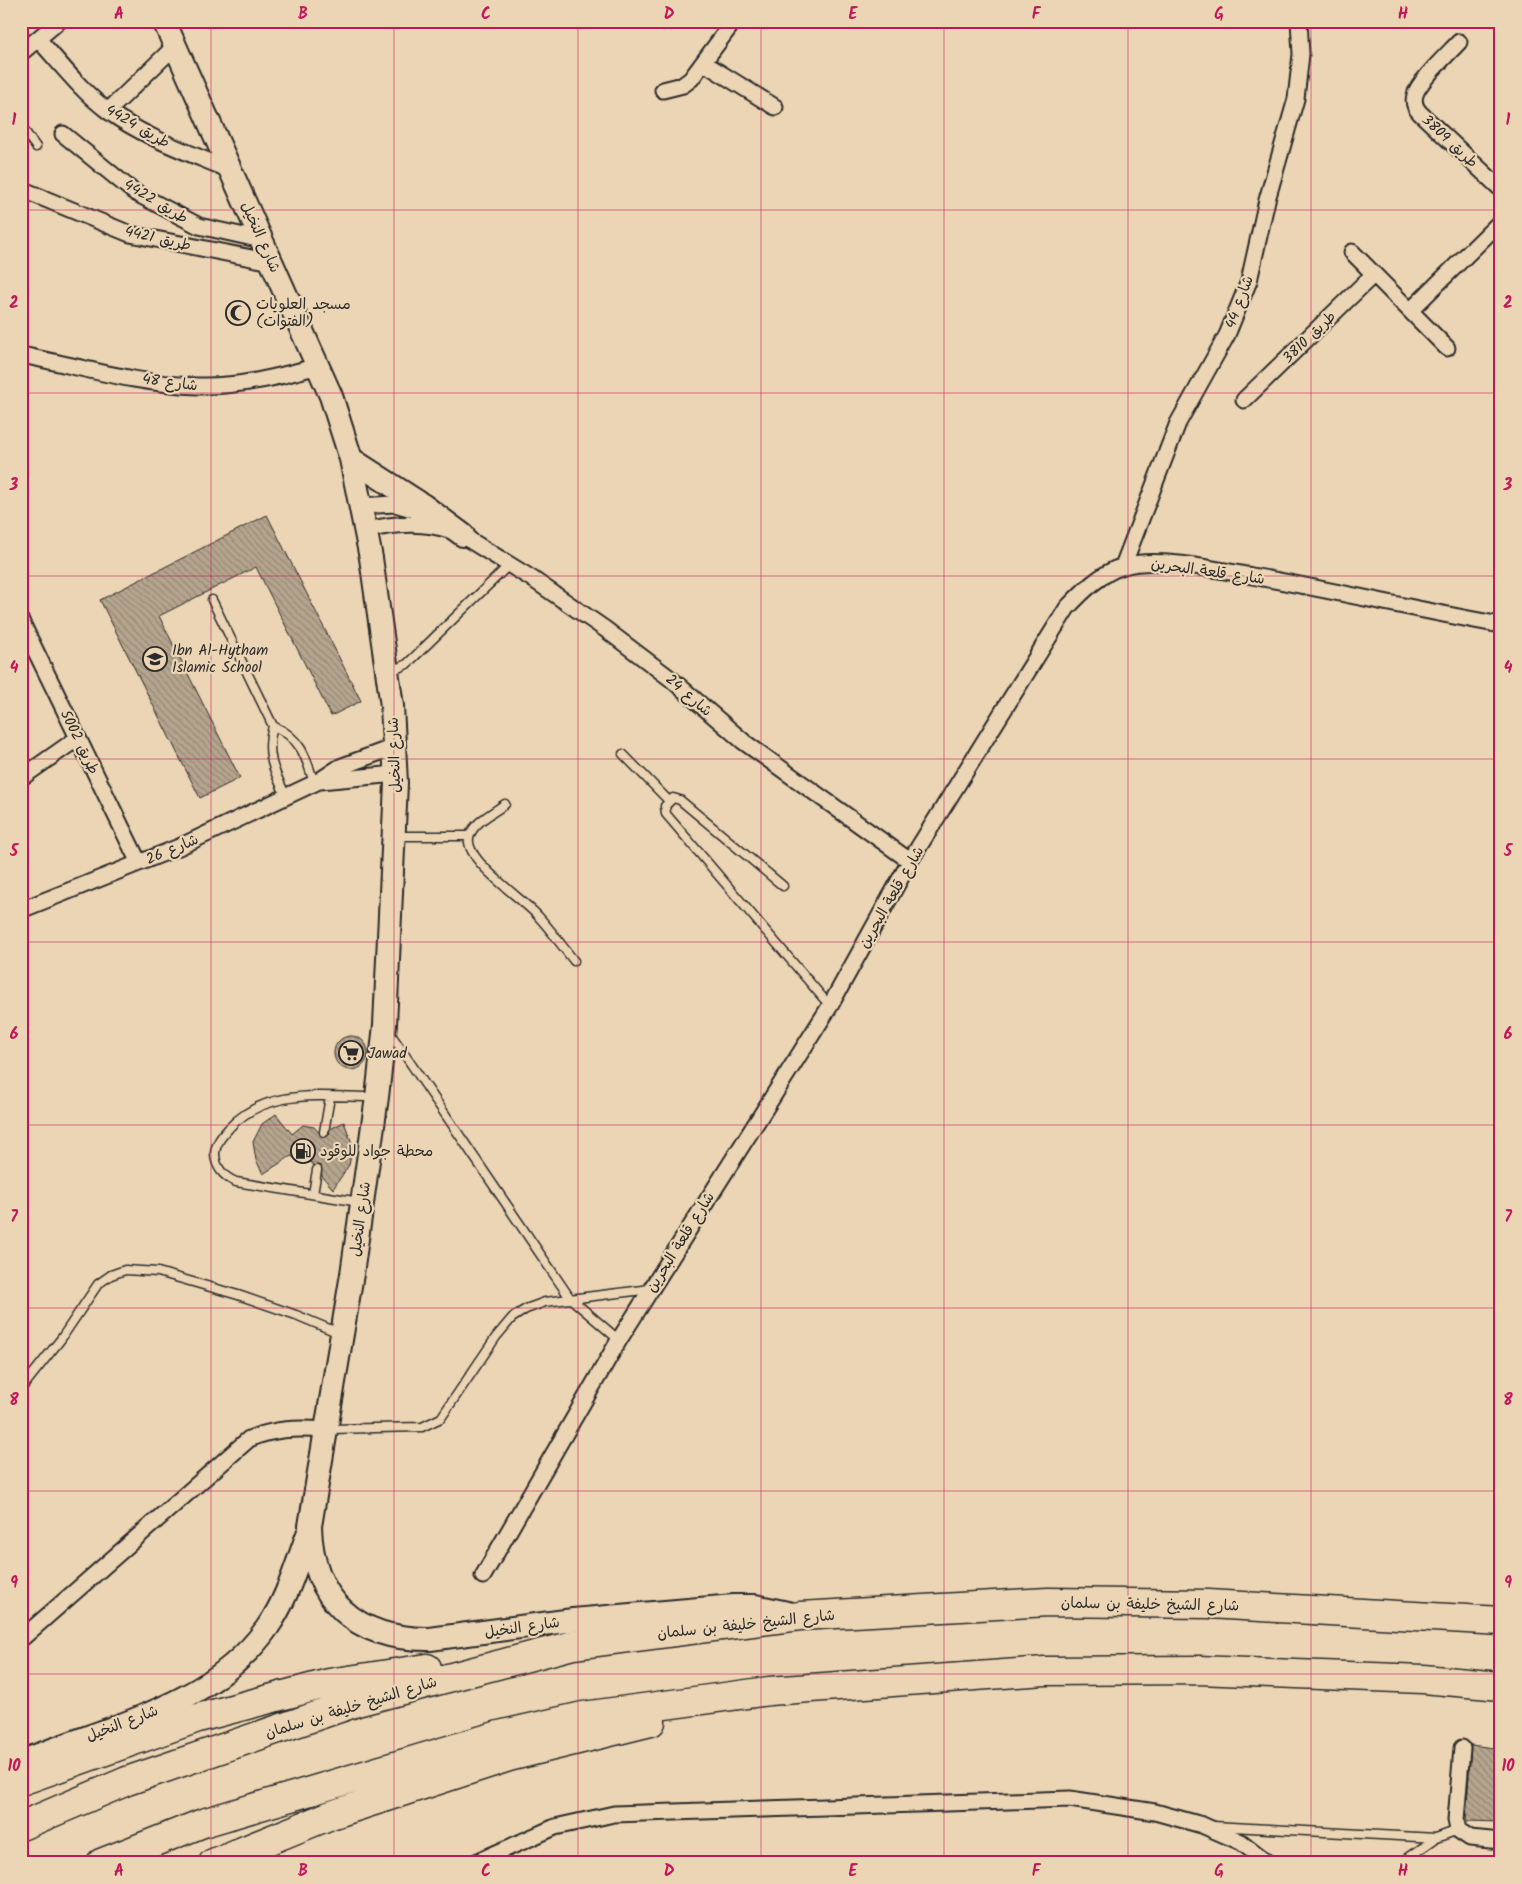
<svg xmlns="http://www.w3.org/2000/svg" width="1522" height="1884" font-family="Kalam,'Playpen Sans Arabic',sans-serif">
	<defs>
		<pattern id="building-back-hatch" width="6" height="6" patternUnits="userSpaceOnUse" patternTransform="scale(1.25)"><rect width="6" height="6" fill="#b6a58e"/><path d="M-1 5l2 2M0 0l6 6M5-1l2 2" fill="none" stroke="#948774"/></pattern>
	</defs>
	<rect width="100%" height="100%" fill="#ebd5b4"/>
	<filter id="ink" filterUnits="userSpaceOnUse"><feTurbulence type="fractalNoise" baseFrequency=".02" numOctaves="2"/><feDisplacementMap in="SourceGraphic" scale="10" xChannelSelector="R" yChannelSelector="G"/><feConvolveMatrix kernelMatrix="1 2 1 2 8 2 1 2 1" color-interpolation-filters="sRGB"/></filter>
	<g filter="url(#ink)">
		<path fill="url(#building-back-hatch)" stroke="#2b2b2b" d="M267,515l94,186 -30,15 -75,-149 -97,49 81,162 -40,20 -100,-198z
			M334 1053a17 17 0 1 1 34 0a17 17 0 1 1-34 0Z
			M276,1114l16,20 11,-9 11,2 10,11 5,-3 1,-6 14,-7 9,24 -4,19 -16,24 -11,-13 -1,-10h-7l-3,-4h-11l-9,-6 -28,18 -7,-14 -3,-18 9,-18z
			M1471,1745l30,4v73l-35,-1z"/>
		<g fill="none" stroke-linecap="round" stroke-linejoin="round">
			<defs>
				<path id="lane" d="M21,126l15,21
					M212,600l61,126c27,11 33,30 41,57
					M389,668h9l9,-4 103,-100
					M273,726c-8,27 1,46 13,70
					M623,754l46,47
					M505,804c-12,9 -33,19 -36,34 -4,23 54,61 69,78 13,14 24,30 36,45
					M396,836h73
					M783,886l-103,-86 -7,-2 -8,8 1,8 164,192
					M390,1033l180,265 49,42
					M324,1132l6,-35
					M313,1194l4,-24
					M360,1202l-124,-20c-12,-5 -21,-15 -21,-29 1,-11 8,-18 15,-26 38,-40 94,-30 145,-30
					M21,1389l40,-50 37,-55 13,-9 14,-5 33,2 80,23 58,20 43,18
					M329,1429l93,-2 19,-9 55,-81 16,-19 14,-9 19,-7 106,-13
					M1213,1826l223,12
					M1401,1863l35,-25 22,-8"/>
				<path id="street" d="M38,39c22,24 43,52 70,72 37,27 82,42 124,60
					M1459,42c-10,11 -41,40 -44,53 -2,7 0,13 5,18l81,76
					M21,53l38,-32
					M704,63l71,44
					M663,90l20,-5 8,-6 43,-58
					M108,111l66,-64
					M63,134l71,58 65,34 63,14
					M21,189l109,45 142,28
					M1352,252l95,96
					M1411,310l90,-89
					M21,355c57,11 119,30 177,31 41,1 80,-9 120,-20
					M1244,400l130,-126
					M360,506l35,-2 24,7
					M365,531c29,-8 58,-10 87,0
					M455,531l76,47 74,51 66,50 73,63 166,119
					M1123,566l55,-143 49,-88 22,-54 18,-81 29,-101 5,-45 -2,-33
					M21,621l118,242
					M21,778l57,-40
					M320,781l76,-7
					M21,910l158,-63 140,-66 21,-14 54,-20
					M483,1576l136,-236 211,-334 80,-145 157,-253c15,-16 35,-36 57,-42 33,-10 93,4 128,10 83,15 166,34 249,49
					M21,1639l228,-200c26,-11 48,-11 76,-9
					M1462,1748l-6,72 2,10 12,8 31,3
					M474,1863l81,-36 59,-13 456,-15 85,13 47,13 39,17 27,21"/>
				<path id="secondary" d="M164,21l167,375 20,63 20,99 21,148 4,77 -11,242 -8,72 -25,177 -42,252c2,74 46,114 120,113l143,-19 161,-14h21l37,8
					M351,459l73,47 39,29
					M21,1762c86,-36 189,-54 246,-134 20,-28 29,-62 41,-94"/>
				<path id="highway" d="M21,1781l177,-63 131,-35 98,-15
					M21,1826l106,-45 230,-79 216,-57 227,-29 248,-14 160,2 293,17
					M101,1863l102,-40 296,-88 84,-19 186,-25 276,-20 153,-1 225,9 78,7
					M213,1863l118,-48 178,-58 142,-35"/>
			</defs>
			<use href="#lane" stroke="#2b2b2b" stroke-width="11"/>
			<use href="#street" stroke="#2b2b2b" stroke-width="19"/>
			<use href="#secondary" stroke="#2b2b2b" stroke-width="26"/>
			<use href="#highway" stroke="#2b2b2b" stroke-width="31"/>
			<use href="#lane" stroke="#ebd5b4" stroke-width="8"/>
			<use href="#street" stroke="#ebd5b4" stroke-width="15"/>
			<use href="#secondary" stroke="#ebd5b4" stroke-width="22"/>
			<use href="#highway" stroke="#ebd5b4" stroke-width="28"/>
		</g>
	</g>
	<path fill="none" stroke="#c2185b" stroke-width="1" stroke-opacity="0.55" d="M211,21v1842M394,21v1842M578,21v1842M761,21v1842M944,21v1842M1128,21v1842M1311,21v1842M21,210h1480M21,393h1480M21,576h1480M21,759h1480M21,942h1480M21,1125h1480M21,1308h1480M21,1491h1480M21,1674h1480"/>
	<defs>
		<symbol id="mosque-ring" viewBox="-11 -11 22 22"><circle r="9.5" fill="#ebd5b4" stroke="#2b2b2b" stroke-width="1.5"/><path d="M3.5-4.9A6 6 0 1 0 3.5 4.9A5 5 0 1 1 3.5-4.9Z" fill="#2b2b2b"/></symbol>
		<symbol id="school-ring" viewBox="-11 -11 22 22"><circle r="9.5" fill="#ebd5b4" stroke="#2b2b2b" stroke-width="1.5"/><path d="M0-5L7-2L0 1L-7-2ZM-4 1L0 2.5L4 1V4Q0 6-4 4Z" fill="#2b2b2b"/></symbol>
		<symbol id="supermarket-ring" viewBox="-11 -11 22 22"><circle r="9.5" fill="#ebd5b4" stroke="#2b2b2b" stroke-width="1.5"/><path d="M-6-5.5h2.5l.6 2H6L4.5 2H-2.5L-4.4-4H-6ZM-1.5 3.2a1.3 1.3 0 1 0 .1 0ZM3 3.2a1.3 1.3 0 1 0 .1 0Z" fill="#2b2b2b"/></symbol>
		<symbol id="fuel-ring" viewBox="-11 -11 22 22"><circle r="9.5" fill="#ebd5b4" stroke="#2b2b2b" stroke-width="1.5"/><path d="M-5.5-6h7V0h2V4h1.3V-2.5L3-4.5l.8-.8L6-3V5H2.5V1h-1V6h-7ZM-4.2-4.7v3.2H.2V-4.7Z" fill="#2b2b2b"/></symbol>
	</defs>
	<g fill-rule="evenodd">
		<use href="#mosque-ring" x="224" y="299" width="28" height="28"/>
		<use href="#school-ring" x="141" y="645" width="28" height="28"/>
		<use href="#supermarket-ring" x="337" y="1039" width="28" height="28"/>
		<use href="#fuel-ring" x="289" y="1137" width="28" height="28"/>
	</g>
	<g text-anchor="middle" stroke-width="4.5" stroke-linejoin="round" paint-order="stroke">
		<g font-size="15" fill="#2b2b2b" stroke="#ebd5b4">
			<text transform="translate(138 126) rotate(30)" y="5">طريق 4424</text>
			<text transform="translate(1450 141) rotate(43)" y="5">طريق 3809</text>
			<text transform="translate(156 201) rotate(31)" y="5">طريق 4422</text>
			<text transform="translate(261 237) rotate(66)" y="5">شارع النخيل</text>
			<text transform="translate(158 238) rotate(13)" y="5">طريق 4421</text>
			<text transform="translate(1239 302) rotate(-70)" y="5">شارع 44</text>
			<text transform="translate(1309 337) rotate(-44)" y="5">طريق 3810</text>
			<text transform="translate(170 382) rotate(7)" y="5">شارع 48</text>
			<text transform="translate(1208 571) rotate(8)" y="5">شارع قلعة البحرين</text>
			<text transform="translate(689 695) rotate(41)" y="5">شارع 24</text>
			<text transform="translate(80 742) rotate(64)" y="5">طريق 5002</text>
			<text transform="translate(394 755) rotate(-92)" y="5">شارع النخيل</text>
			<text transform="translate(172 849) rotate(-23)" y="5">شارع 26</text>
			<text transform="translate(891 897) rotate(-60)" y="5">شارع قلعة البحرين</text>
			<text transform="translate(360 1219) rotate(-82)" y="5">شارع النخيل</text>
			<text transform="translate(680 1242) rotate(-58)" y="5">شارع قلعة البحرين</text>
			<text transform="translate(1150 1604) rotate(1)" y="5">شارع الشيخ خليفة بن سلمان</text>
			<text transform="translate(746 1624) rotate(-6)" y="5">شارع الشيخ خليفة بن سلمان</text>
			<text transform="translate(522 1627) rotate(-8)" y="5">شارع النخيل</text>
			<text transform="translate(351 1707) rotate(-17)" y="5">شارع الشيخ خليفة بن سلمان</text>
			<text transform="translate(122 1723) rotate(-21)" y="5">شارع النخيل</text>
		</g>
		<g font-size="15" fill="#2b2b2b" stroke="#ebd5b4" text-anchor="start">
			<text x="256" y="309">مسجد العلويات<tspan x="256" dy="17">(الفتوات)</tspan></text>
			<text x="172" y="655">Ibn Al-Hytham<tspan x="172" dy="17">Islamic School</tspan></text>
			<text x="368" y="1058">Jawad</text>
			<text x="320" y="1156">محطة جواد للوقود</text>
		</g>
	</g>
	<rect width="1522" height="1884" fill="none" stroke="#ebd5b4" stroke-width="55"/>
	<rect x="28" y="28" width="1466" height="1828" fill="none" stroke="#c2185b" stroke-width="2"/>
	<g font-size="16" text-anchor="middle" font-weight="bold" fill="#c2185b">
		<text x="119" y="19">A</text>
		<text x="303" y="19">B</text>
		<text x="486" y="19">C</text>
		<text x="669" y="19">D</text>
		<text x="853" y="19">E</text>
		<text x="1036" y="19">F</text>
		<text x="1219" y="19">G</text>
		<text x="1403" y="19">H</text>
		<text x="14" y="125">1</text>
		<text x="1508" y="125">1</text>
		<text x="14" y="308">2</text>
		<text x="1508" y="308">2</text>
		<text x="14" y="490">3</text>
		<text x="1508" y="490">3</text>
		<text x="14" y="673">4</text>
		<text x="1508" y="673">4</text>
		<text x="14" y="856">5</text>
		<text x="1508" y="856">5</text>
		<text x="14" y="1039">6</text>
		<text x="1508" y="1039">6</text>
		<text x="14" y="1222">7</text>
		<text x="1508" y="1222">7</text>
		<text x="14" y="1405">8</text>
		<text x="1508" y="1405">8</text>
		<text x="14" y="1588">9</text>
		<text x="1508" y="1588">9</text>
		<text x="14" y="1771">10</text>
		<text x="1508" y="1771">10</text>
		<text x="119" y="1876">A</text>
		<text x="303" y="1876">B</text>
		<text x="486" y="1876">C</text>
		<text x="669" y="1876">D</text>
		<text x="853" y="1876">E</text>
		<text x="1036" y="1876">F</text>
		<text x="1219" y="1876">G</text>
		<text x="1403" y="1876">H</text>
	</g>
</svg>
